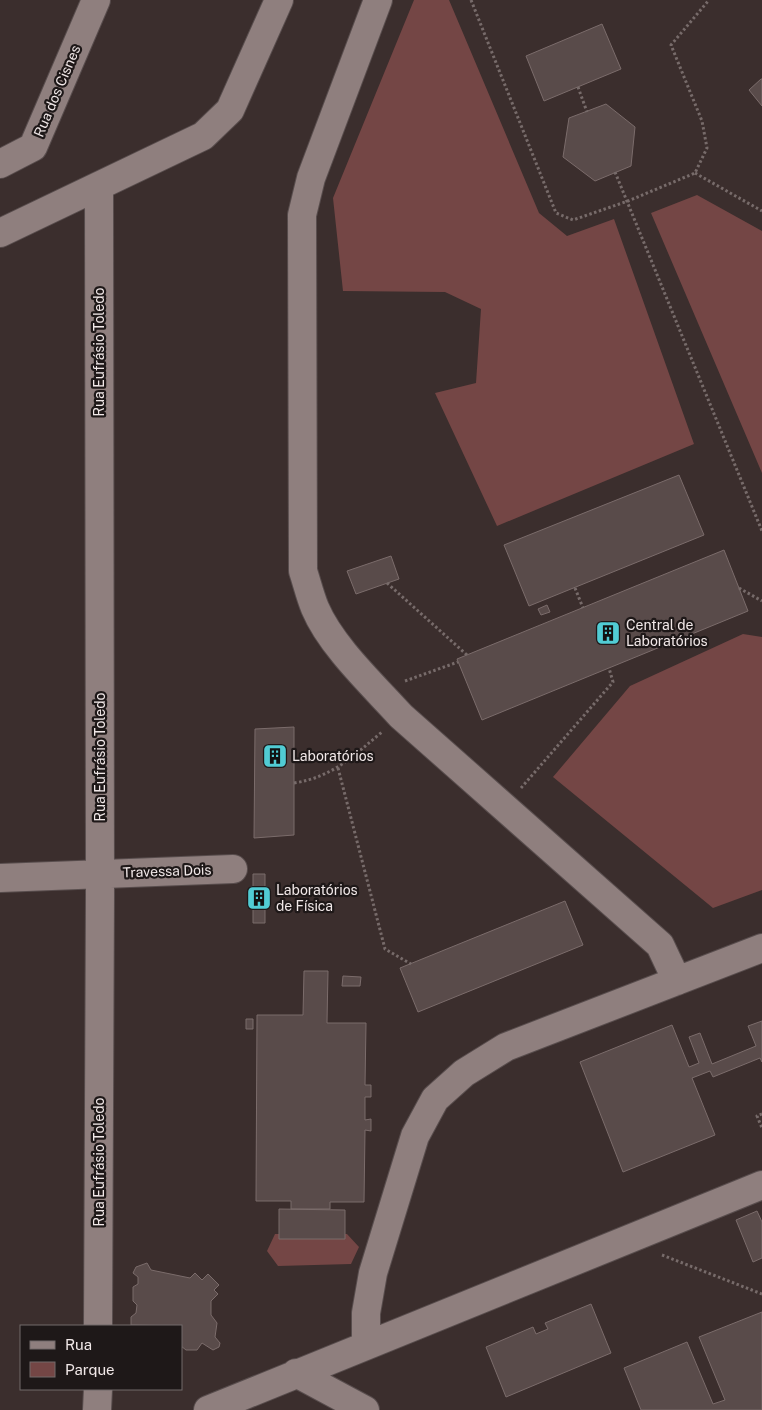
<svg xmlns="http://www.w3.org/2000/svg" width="762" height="1410" font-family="'Public Sans',sans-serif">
	<rect width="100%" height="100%" fill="#3b2e2d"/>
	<path fill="#744645" d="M414,0h35l90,213 28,23 47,-17 80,225 -197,82 -62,-133 41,-10 5,-74 -36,-17 -102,-1 -10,-93z
		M697,195l65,36v242l-111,-260z
		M743,634l19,3v253l-49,18 -160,-131 77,-91z
		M275,1234h72l12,13 -8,17 -73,2 -11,-15z"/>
	<path fill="#594b4a" stroke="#7b6c6b" d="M602,24l19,45 -77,32 -18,-45z
		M761,79h1v27l-13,-16z
		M606,104l29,23 -4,39 -36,15 -32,-24 6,-39z
		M679,475l25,60 -175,71 -25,-61z
		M724,550l24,61 -266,109 -25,-61z
		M391,556l8,23 -43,15 -9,-23z
		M547,605l3,7 -9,3 -3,-6z
		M294,727v108l-40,3 1,-109z
		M253,874h12v49h-12z
		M565,901l18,44 -165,67 -18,-44z
		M304,971h24l-1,52h39l-1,62h6v12h-6v23l6,-1v12l-6,-1 -1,72h-34v7h-39v-8h-35l1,-186h46z
		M343,976l18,1 -1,9h-18z
		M246,1019h7v10h-7z
		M762,1021v41l-2,-4 -47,19 -3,-6 -18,7 23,57 -92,37 -43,-110 92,-37 17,42 10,-4 -10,-26 11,-4 12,31 44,-18 -8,-20z
		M279,1209l66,1v29h-66z
		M757,1211l5,11v36l-9,4 -17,-42z
		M147,1263l4,7 39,8 5,-5 7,7 6,-6 11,11 -5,5 4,4 -7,7v14l6,8 -2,14 5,6 -1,4 -6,3 -11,-7 -5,7h-11l-5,-4v-20l-50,-1v-8l5,-4 1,-8 -4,-4v-14l5,-3v-7l-5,-4 3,-6z
		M591,1304l20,49 -105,44 -20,-50 47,-20 3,7 12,-5 -3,-6z
		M762,1312v98h-121l-17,-42 63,-26 26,62 12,-4 -26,-63z"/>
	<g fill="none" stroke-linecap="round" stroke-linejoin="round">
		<defs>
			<path id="minor" d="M378,0l-67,178 -9,37 1,356c4,12 7,25 12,37 16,38 58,77 86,108l259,229 17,36
				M0,164l33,-17 63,-147
				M0,233l203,-97 27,-26 49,-110
				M0,878l233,-9
				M98,1326l2,-433 -1,-706
				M366,1345v-32l7,-40 42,-137 20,-37 29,-26 42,-26 256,-99
				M296,1373l69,37
				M97,1410l1,-21
				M208,1410l554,-225"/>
		</defs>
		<use href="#minor" stroke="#584d4d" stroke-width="30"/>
		<path stroke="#776b6a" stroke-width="3" stroke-dasharray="2.5 2.5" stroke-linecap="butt" d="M471,0l85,213 17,7 55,-19 67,-28 12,-25 -5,-27 -31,-76 38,-45
			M578,87l9,25
			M615,172l147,359
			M695,173l67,38
			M387,583l80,72
			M575,588l8,20
			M739,588l23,13
			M405,681l53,-19
			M338,768l47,181 26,15
			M294,783c39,-6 59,-27 88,-51
			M521,788l92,-106 -4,-14
			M762,1114l-5,2 5,12
			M662,1255l100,39"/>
		<use href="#minor" stroke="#8f7f7e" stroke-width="28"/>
	</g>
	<defs>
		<symbol id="building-square" viewBox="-11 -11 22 22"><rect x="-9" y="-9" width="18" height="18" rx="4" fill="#51ccd4" stroke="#1e1818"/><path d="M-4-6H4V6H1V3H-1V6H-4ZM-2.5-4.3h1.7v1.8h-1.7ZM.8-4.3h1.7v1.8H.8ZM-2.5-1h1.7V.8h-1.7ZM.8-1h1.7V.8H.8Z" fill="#111"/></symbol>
	</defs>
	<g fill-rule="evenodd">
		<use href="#building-square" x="594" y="619" width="28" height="28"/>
		<use href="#building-square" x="261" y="742" width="28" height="28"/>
		<use href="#building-square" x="245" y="884" width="28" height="28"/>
	</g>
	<g text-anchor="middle" stroke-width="4.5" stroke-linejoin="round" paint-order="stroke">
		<g font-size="14" fill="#f1e8e8" stroke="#1e1818">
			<text transform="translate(57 91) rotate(-67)" y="5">Rua dos Cisnes</text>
			<text transform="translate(99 352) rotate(-90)" y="5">Rua Eufrásio Toledo</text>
			<text transform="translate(100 757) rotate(-90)" y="5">Rua Eufrásio Toledo</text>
			<text transform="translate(167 871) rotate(-2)" y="5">Travessa Dois</text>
			<text transform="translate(99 1162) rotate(-90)" y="5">Rua Eufrásio Toledo</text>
		</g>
		<g font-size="14" fill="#f1e8e8" stroke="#1e1818" text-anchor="start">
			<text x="626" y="630">Central de<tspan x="626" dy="16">Laboratórios</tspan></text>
			<text x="292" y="761">Laboratórios</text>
			<text x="276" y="895">Laboratórios<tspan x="276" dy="16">de Física</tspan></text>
		</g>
	</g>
	<rect x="20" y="1325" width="162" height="65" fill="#1e1818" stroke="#726b6b"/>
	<rect x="30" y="1341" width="25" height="8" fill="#8f7f7e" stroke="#726b6b"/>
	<text x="65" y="1350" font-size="15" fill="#f1e8e8">Rua</text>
	<rect x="30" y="1362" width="25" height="15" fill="#744645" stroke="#726b6b"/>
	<text x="65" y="1375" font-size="15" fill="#f1e8e8">Parque</text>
</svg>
